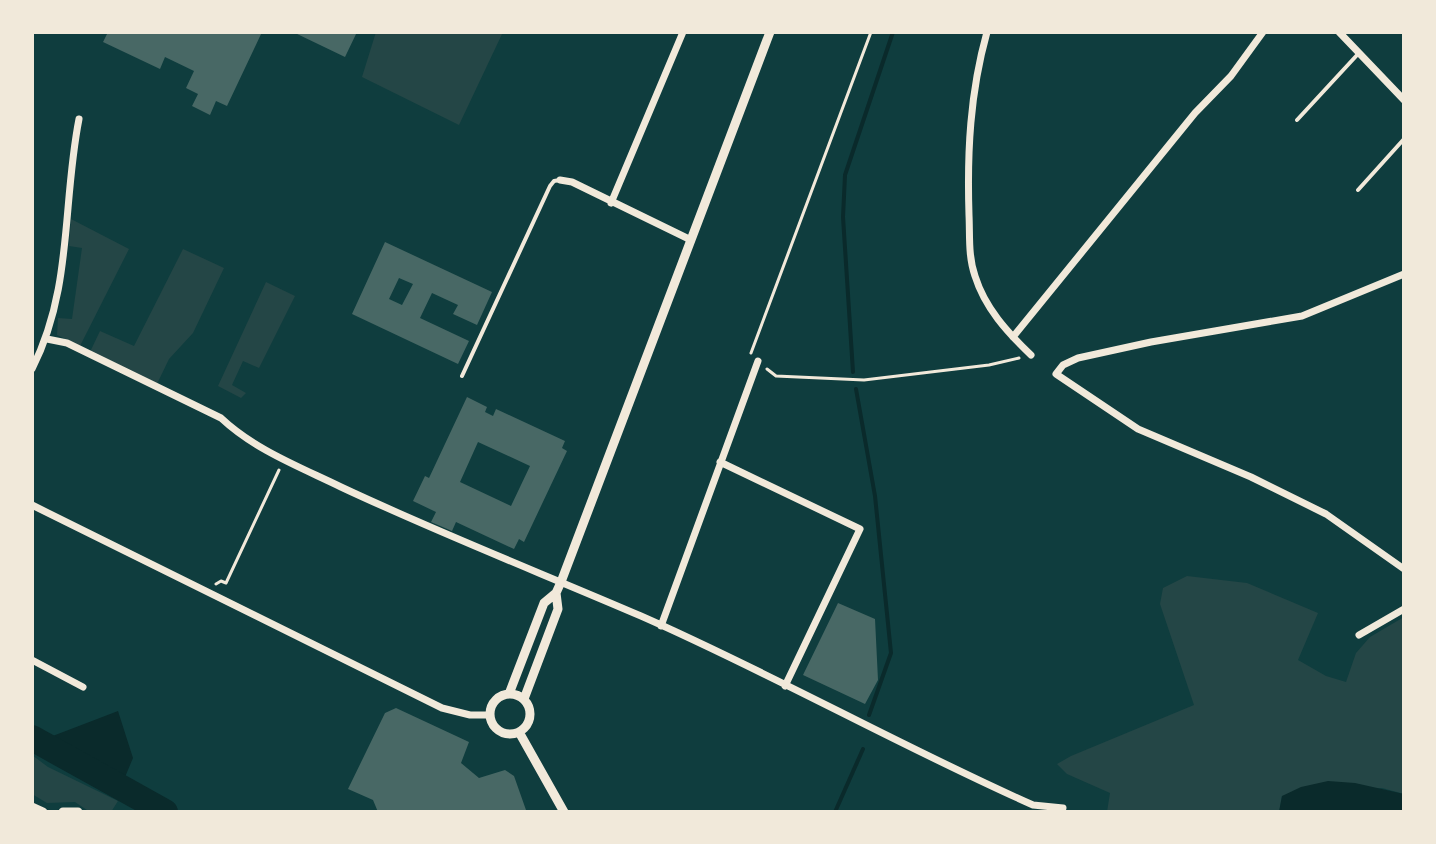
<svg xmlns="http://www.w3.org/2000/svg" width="1436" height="844" font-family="Signika,sans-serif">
	<rect width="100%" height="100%" fill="#0f3d3e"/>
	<path fill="#244646" d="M376,32h127l-44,93 -97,-48z
		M71,219l58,30 -49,97 -23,-11 1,-17 14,1 10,-71 -13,-2z
		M183,249l41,19 -31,65 -24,26 -13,27 -67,-32 11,-23 34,15z
		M266,282l29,14 -36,72 -16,-7 -11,24 14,8 -5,5 -23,-12z
		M1187,576l60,7 71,30 -20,47 28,16 20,6 10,-29 14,-16 34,-20v177l-22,-6 -100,8 -3,16h-172l3,-19 -43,-19 -10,-10 14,-8 123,-51 -34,-101 3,-16z
		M32,755l16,12 70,34 -7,11h-21l-15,-10 -28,1 -15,-9z"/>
	<path fill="#0a2a2b" d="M118,711l15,47 -13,31 -83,-47z
		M1328,781l27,2 49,11v18h-125l3,-16 19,-9z"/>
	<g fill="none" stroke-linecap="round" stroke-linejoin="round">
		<path stroke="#0a2a2b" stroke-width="4" d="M853,372l-10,-155 2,-42 48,-143
			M856,389l19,107 16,157 -22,62
			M835,812l28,-63"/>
		<path stroke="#0a2a2b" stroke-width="26" d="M32,738l133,74"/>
	</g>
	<path fill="#486865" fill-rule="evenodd" d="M108,32h154l-35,74 -11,-5 -6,14 -18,-9 6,-12 -12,-6 8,-17 -29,-14 -5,12 -57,-27z
		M293,32h64l-12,25z
		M385,242l107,50 -15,33 -24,-11 5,-9 -26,-12 -12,25 49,23 -11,23 -106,-50zM399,278l14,6 -11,21 -13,-6z
		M467,397l20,10 -2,5 8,4 3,-7 69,32 -3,7 5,3 -43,91 -5,-3 -5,10 -58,-27 -4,9 -21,-9 5,-10 -23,-11 12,-25 4,2zM478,442l52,24 -19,40 -51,-24z
		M838,603l37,16 3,61 -13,24 -62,-29z
		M396,708l73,34 -8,21 18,15 26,-8 9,6 12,34 -148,2 -5,-12 -25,-11 37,-76z"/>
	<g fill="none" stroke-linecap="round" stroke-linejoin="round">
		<path stroke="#f1e9da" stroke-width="3" d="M751,353l120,-321
			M767,369l9,7 88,4 125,-15 30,-7
			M216,584l5,-3 5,2 53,-113"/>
		<path stroke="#f1e9da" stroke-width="4" d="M1297,120l61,-66
			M1358,190l46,-51
			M462,376l88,-190 4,-5 6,-1"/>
		<path stroke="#f1e9da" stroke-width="7" d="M987,32c-17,61 -20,120 -18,183 1,20 -1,41 6,61 10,32 32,56 56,79
			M1339,32l65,68
			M560,180l12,2 119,58
			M611,203l72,-171
			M1404,274l-102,42 -151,26 -73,16 -15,7 -7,9 82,55 113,48 75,37 78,55
			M1013,337l182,-224 36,-37 32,-44
			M47,339l20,4 154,75c34,32 79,49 120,69 98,46 200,86 300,129 132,58 259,130 392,189l30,3
			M32,369c41,-81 30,-164 47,-250
			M720,462l140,67 -75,157
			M32,505l410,203 28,7h20
			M661,626l97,-265
			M1359,635l45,-26
			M32,660l51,27"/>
		<path stroke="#f1e9da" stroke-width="9" d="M490 714a20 20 0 1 1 40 0a20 20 0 1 1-40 0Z
			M509,694l35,-91 12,-10 5,-11 209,-550
			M524,699l34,-90 -2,-16
			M519,732l45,80
			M32,807l11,5
			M63,812h15"/>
	</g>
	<rect width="1436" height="844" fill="none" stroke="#f1e9da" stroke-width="68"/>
</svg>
